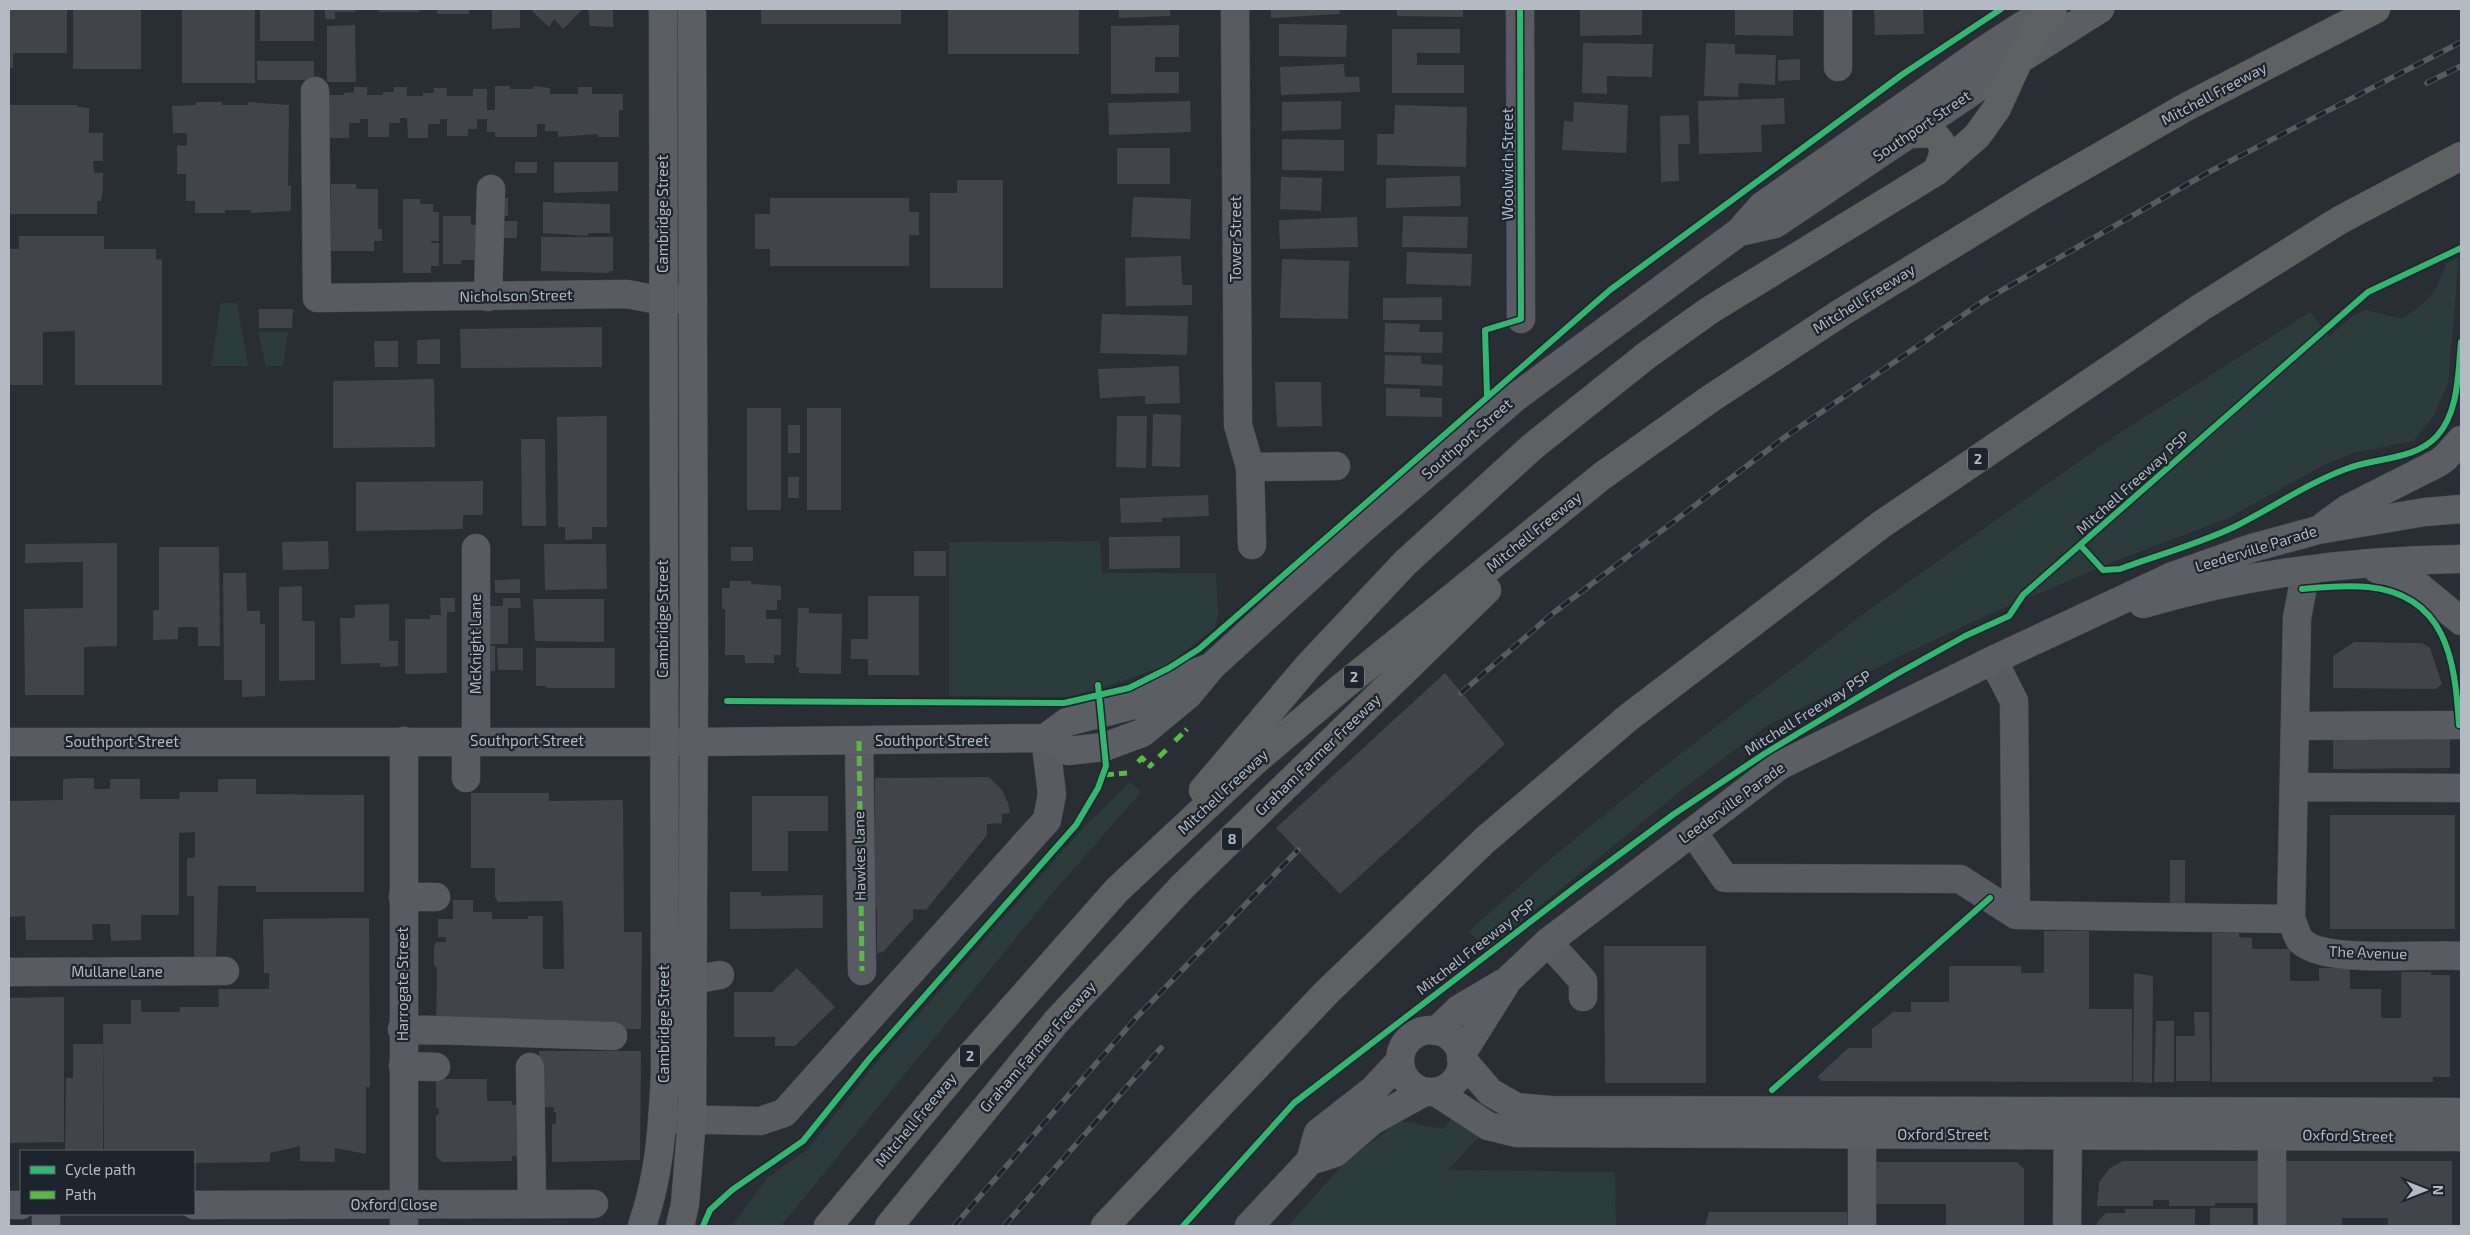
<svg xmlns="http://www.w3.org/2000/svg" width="2470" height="1235" font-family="'Exo 2',sans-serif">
	<rect width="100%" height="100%" fill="#292e34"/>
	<path fill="#2c3c3d" d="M2459,257l-11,126 -14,32 -21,26 -60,12 -29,12 -98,54 -108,41 -126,53 -96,45 -131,69 -81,61 -198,162 -17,-19 78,-69 111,-91 208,-159 249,-176 195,-124 19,24 25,-21 12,-5 36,9c26,-17 35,-26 44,-56z
		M221,303h16l11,63h-37z
		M258,332h30l-5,34h-17z
		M1100,541l2,32h114l2,42 -3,13 -48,37 -70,25 -31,7 -117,-1v-154z
		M1130,782l11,10 -91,104 -269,330h-49l35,-48 41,-29 67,-85 142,-162 68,-76z
		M1453,1116l28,19 -33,35 167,2 1,54h-328l56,-63 56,-42 44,8z"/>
	<path fill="#41454a" d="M9,9h58v44h-54v15h-4z
		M73,9h68v60h-68z
		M182,9h73v74h-73z
		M260,9h54v32h-54z
		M325,9h30v3h-20v7h-10z
		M379,9h40v3h-40z
		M437,9h32v5h-32z
		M492,9h28v19l-28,1z
		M530,9h53l-20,20 -9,-10 -5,8z
		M588,9h25v18l-23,-1z
		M761,9h140v15h-140z
		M948,9h131v45h-131z
		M1119,9h51v7l-51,2z
		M1271,9h68l1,5 -69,4z
		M1397,9h66v8l-66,-1z
		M1580,9h62v26l-62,1z
		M1735,9h58v27l-58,-1z
		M1874,9h49l1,25 -49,1z
		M1279,24l68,1 -1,32 -67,-1z
		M355,25l1,57h-29v-56z
		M1179,25v32h-24v15h24v21l-68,1v-68z
		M1392,29h68v24h-43v12h47v28h-72z
		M1583,43l70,1 -1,33 -45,-1v18l-25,-1z
		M1706,43l29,1v10l41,1 -1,30 -36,-2 -1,14 -34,-1z
		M1800,59v21l-22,1v-21z
		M257,61h57v19h-57z
		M1344,64l1,13h14l1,15 -79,3 -1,-28z
		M495,86h15v3h23v-3l17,2v6h28v-7h14v7h31v16h-4v27h-21v-3l-40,3v-6h-13v-7h-8v13h-42v-5h-8v-13h-10v10h-9v7h-21v-17h-7v5h-12v14h-20l-1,-20h-7v5h-11v14h-21v-18h-8v4h-11v15h-21l-1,-43h17v-2l10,-1v-5h13v8h16v-3h11v-5h13v9h16v-3h11v-5h13v8h26v-7h14v21h8z
		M1784,98l1,26 -24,1 1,27 -63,2 -1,-53z
		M1190,101l1,31 -82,3 -1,-32z
		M1341,101v28l-59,2v-29z
		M196,102h26v3h26v-3l41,3 -1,81h3v25l-40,2v-3h-26v3h-30v-12h-9v-27h-9v-29l10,1v-13h-14l-1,-27 24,-1z
		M1574,102l54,3 -2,48 -64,-3 2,-29 9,1z
		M9,105h69v2l11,1v25h14v28h-10l1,12h9v16l-2,12h-4v13h-88z
		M1395,105l72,2 -1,60 -89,-2v-31h17z
		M1689,115l1,29h-12l1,37 -18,1 -1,-66z
		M1282,139l62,1v31l-62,-1z
		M1117,148h53v36h-53z
		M515,162h22v11h-22z
		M554,162h64v29l-64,2z
		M1460,176l1,30 -75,2v-30z
		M1281,177l41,1 -1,33 -41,-2z
		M957,180h46v108h-73v-95h27z
		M331,184h25v5h22v40h4v12h-8v10h-43z
		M1133,197l58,2 -1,40 -59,-2z
		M493,198h15v18h-15z
		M770,198h139v14h10v23h-10v31h-139v-17h-15v-35h15z
		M403,199h17v5h13v8h6v29h-8v2h8v23h-8v7h-28z
		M543,202l67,2v29h-22v3l-45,-3z
		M443,216h28v9h10v35h-20v4h-18z
		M1403,216l65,1 -1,31 -65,-1z
		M1357,217l1,30 -78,2 -1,-29z
		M494,221h23v17h-23z
		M19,236h85v13h52v10l6,1v125h-87v-54l-32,1v53h-34v-136h10z
		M541,237h72v34h-4v2l-68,-2z
		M1407,252l65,2 -1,32 -65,-2z
		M1181,256l1,29h10v20l-66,1 -1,-48z
		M1282,259l67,2 -1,58 -68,-1z
		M1442,297v23h-59v-22z
		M259,309h34l-1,19h-33z
		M1102,314l86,2 -1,39 -87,-2z
		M1385,323l35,1 -1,8h24l-1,21 -58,-1z
		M602,327v40l-141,1 -1,-39z
		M440,339v25h-23v-24z
		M374,341h24v26h-23z
		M1385,355l36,1v8l22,1 -1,21 -58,-2z
		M1179,366l1,37 -35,1v-8l-45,2 -2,-29z
		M434,379l1,68 -102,1v-67z
		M1275,382h46l1,44 -45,1z
		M1386,388l34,1v8l22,1v19l-56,-1z
		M747,408h34v102h-34z
		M807,408h34v102h-34z
		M1153,414l28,1 -1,52 -28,-1z
		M607,416v111h-15v12l-27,1v-13h-7l-1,-110z
		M1117,416h30l-1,52 -30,-1z
		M788,425h12v28h-12z
		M521,439h24l1,87h-24z
		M788,477h11v21h-11z
		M483,481v34h-20v14l-107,2v-49z
		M1208,495l1,21 -47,2v4l-41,1 -1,-25z
		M1180,536v32l-71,1v-32z
		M328,541l1,28 -46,1 -1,-28z
		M117,543v103l-33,1v48h-59l-1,-86 59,-1v-46l-58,1v-19z
		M544,544h62l1,45 -62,1z
		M159,547h60l1,99h-22v-19h-20v12l-25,1v-30h6z
		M731,547h22v14h-22z
		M914,551h32v25h-32z
		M223,573h23l1,38h13v13h5v72l-23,1v-17h-18z
		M520,579v14h-25v-13z
		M730,581h21v3l30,2v14h-4v10h-11v9h15v36h-7v8h-29v-8h-20v-46h-3v-21h8z
		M302,586v35h13v59l-36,1v-94z
		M868,596h51v79h-51z
		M440,598h15v14h-8v61l-42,1v-55h25v-4h11z
		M503,598h17l1,10h-13v36h-27l-1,-38h23z
		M533,599h71v43l-69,-1z
		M389,604v37h9v25l-18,1v-4l-39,1 -1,-46h15v-13z
		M798,608h11v5l33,1 -1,60 -42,-1v-6h-3z
		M851,639h17v20h-17z
		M2354,642l68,1 8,5 12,36 -6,5 -103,-1v-32z
		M481,646h14v25h-14z
		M497,648h26v22h-25z
		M536,648h79v40h-68v-2h-11z
		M1445,673l60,71 -165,150 -64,-66z
		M2333,739h117v29l-117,1z
		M989,777l13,13 6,13 2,10 -8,1v9l-15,1v11l-61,75 -13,-1v10l-30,33 -6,1v-44h-3l1,-131z
		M79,778h15v11h16v-10h30v20h39l1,-7h38v-13h38v15l108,1v97h-108v-6h-38l-2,76 -22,1v-67h-7v-38h8v-26l-16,1v82h-38v25l-30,1 -1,-17h-18l1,16h-67l-1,-24 -16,1v-116l54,-1v-21z
		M471,793h78v8l74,-1 1,132h18l-1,97h-205l1,-61 -3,-3v-18l2,-5h10v-5h-8v-18h15v-19h20v12h19v7h36v-3h15v53h21l-1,-68 -65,1 -3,-5v-29h-24z
		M752,796h76v35h-40v40h-36z
		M2330,815h125v114h-125z
		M2170,860h15v44h-15z
		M730,892h31v4l62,-1v33l-93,1z
		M369,918l1,169h-4v67l-31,-6v14l-35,-1v-15l-30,7v9l-76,1v-12h-90l-1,-127h28v-24h10v12h39v-5h39l-1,-18h51v-16h-5l-1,-54z
		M2044,931h45v78h43v73l-310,-1 -5,-4 31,-29h24v-19l21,-17h18v-10h38v-36h72v7h23z
		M2212,933h27v4l13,1v11h38v32h29v-13h31v21h31v29h20v-46h30v3h19v102h-17v5h-221z
		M1604,946h102v137h-101z
		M797,968l38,39 -40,39h-20v-9h-41v-45h38z
		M2134,973l19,3 -1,107 -19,-1z
		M64,997v145l-55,1v-145z
		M2194,1012h15l1,69h-34v-45h19z
		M2156,1021h18v61h-20z
		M73,1044h30v107h-38l1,-73h7z
		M539,1051h102l-1,109 -88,2v-38h4v-12h-2v-5h-15z
		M436,1079h51v22h25l-1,4h11l2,52 -12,-1v5l-70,1 -6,-6v-41h3v-7h-3z
		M2123,1161h143v42h-51v3h-46v-6h-16v6h-56l2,-24 11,-14z
		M2281,1161h171v65h-64v-8h-46v8h-61z
		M1867,1162h150l7,7v57h-78v-22h-79z
		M2210,1208h43v18h-43z
		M2125,1209h70v17h-98v-4l9,-9h19z
		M1709,1212h138v14h-142z"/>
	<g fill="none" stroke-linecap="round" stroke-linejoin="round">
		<defs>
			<path id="minor" d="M1235,9l3,416 12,42 2,78
				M1520,9l1,310
				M1838,67v-58
				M315,91l2,207 310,-4 26,5h40
				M488,297l3,-108
				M1250,467l86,-1
				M476,548v193
				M1993,660l21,41 2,214
				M2295,726l166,-1
				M404,741v485
				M466,741v37
				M859,741l3,230
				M9,742h684
				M2294,787l167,1
				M1693,832l32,46 235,1 56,36 275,4 6,-301 9,-48
				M403,897h33
				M2291,919c3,6 5,15 9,21 21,25 127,13 161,16
				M1548,942l35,39v16
				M9,972l216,-1
				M692,980l28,-5
				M402,1029l211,7
				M403,1066l33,1
				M530,1067l2,137
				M663,1119l97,2 24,-8 263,-293 5,-26 -7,-56
				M2272,1135v91
				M9,1205h12
				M194,1205l400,-1
				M46,1226v-12
				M1862,1226v-91"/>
			<path id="major" d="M1739,232l36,-8 244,-164 81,-51
				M2325,525l22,-16 91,-46 7,-5 16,-18
				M2377,569l33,10 51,42
				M2143,604c102,-30 212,-44 318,-45
				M1045,738l22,-16 67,-17 43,-25 31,-12
				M693,742l352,-4 23,13 36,-4 38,-14 46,-38 24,-29 149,-136 155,-133 223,-165 23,-26 221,-155 65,-42
				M1400 1061a31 31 0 1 1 62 0a31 31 0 1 1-62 0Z
				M1436,1031l23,-22 44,-26
				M1461,1055l47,-75 40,-38 231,-176 214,-106 180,-84 79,-28 66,-18 107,-18 36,-3
				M1461,1058l29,34 26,15 34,3 911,2
				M1436,1092l52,34 28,7 945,4
				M1310,1161l25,-8 37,-32 52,-29
				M642,1226c18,-53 20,-96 23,-151l-2,-1066
				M680,1226l5,-22 7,-85 2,-445 -2,-665
				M1249,1226l61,-65 8,-28 55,-43 27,-29
				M2067,1226l1,-109"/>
			<path id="highway" d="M1912,134l20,-1c16,13 12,20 5,38
				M1203,790l106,-125 96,-102 127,-116 115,-92 63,-45 227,-139 40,-35 20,-28 22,-48 17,-31 17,-20
				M828,1226l130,-156 159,-180 137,-128 88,-75 260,-211 108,-77 132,-87 196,-120 148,-85 190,-98
				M889,1226l167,-204 126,-135 305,-297
				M1105,1226l221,-233 159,-153 144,-123 253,-193 318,-216 140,-88 121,-64"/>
		</defs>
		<use href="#minor" stroke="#464a4f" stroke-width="29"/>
		<use href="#major" stroke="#464a51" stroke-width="29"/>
		<use href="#highway" stroke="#464a4f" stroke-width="29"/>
		<use href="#minor" stroke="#585c62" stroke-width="28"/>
		<use href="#major" stroke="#5b5f63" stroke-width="28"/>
		<use href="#highway" stroke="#5e6062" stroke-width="28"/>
		<defs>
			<path id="rail" d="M2427,83l34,-17
				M1461,693l91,-79 233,-177 200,-137 222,-127 254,-131
				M954,1226l181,-207 163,-169
				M1004,1226l157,-178"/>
		</defs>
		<use href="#rail" stroke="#585c60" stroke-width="5.5"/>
		<use href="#rail" stroke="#1e242d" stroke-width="4" stroke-dasharray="11" stroke-linecap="butt"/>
		<path stroke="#58b947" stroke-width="5" stroke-dasharray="10 5" stroke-linecap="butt" d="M859,741l3,230
			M1175,741l12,-12
			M1159,757l10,-10
			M1138,762l4,-4 8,8 3,-3
			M1104,775l23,-2"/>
		<defs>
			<path id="cycleway" d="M1487,395l-2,-65 36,-11 -1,-310
				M2081,546l22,24 17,-1c38,-14 78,-25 114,-42 38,-19 72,-43 112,-58 29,-12 68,-8 91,-33 22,-24 21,-64 24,-94
				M2302,589c21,-2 44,-4 66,-2 78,8 87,72 91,138
				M727,701l337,2 65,-15 40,-20 30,-19 411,-359 293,-216 98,-65
				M1772,1090l218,-192
				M703,1226l7,-16 22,-20 71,-49 67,-83 206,-233 22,-37 8,-22 -8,-81
				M1183,1226l111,-123 284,-218 96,-71 90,-60 131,-79 70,-39 44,-20 14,-21 345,-303 93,-44"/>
		</defs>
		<use href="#cycleway" stroke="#1e242d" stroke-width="9"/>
		<use href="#cycleway" stroke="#33b770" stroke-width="6"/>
	</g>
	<g text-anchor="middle" stroke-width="4.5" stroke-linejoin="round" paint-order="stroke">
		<g fill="#1e242d" stroke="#878d97" stroke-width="1">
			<rect x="1968" y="447.5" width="20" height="23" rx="4"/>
			<rect x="1344" y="665.5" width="20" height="23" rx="4"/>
			<rect x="1222" y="827.5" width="20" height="23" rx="4"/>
			<rect x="960" y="1044.5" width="20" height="23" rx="4"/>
		</g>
		<g font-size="14" font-weight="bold" fill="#b4bac4">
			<text x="1978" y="464">2</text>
			<text x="1354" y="682">2</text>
			<text x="1232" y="844">8</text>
			<text x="970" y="1061">2</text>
		</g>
		<g font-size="15" fill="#b4bac4" stroke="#1e242d">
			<text transform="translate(2214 94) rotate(-28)" y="5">Mitchell Freeway</text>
			<text transform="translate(1922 126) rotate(-34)" y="5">Southport Street</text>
			<text transform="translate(1508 164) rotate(-90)" y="5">Woolwich Street</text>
			<text transform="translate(663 214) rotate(-90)" y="5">Cambridge Street</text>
			<text transform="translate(1236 239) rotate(-90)" y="5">Tower Street</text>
			<text transform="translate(516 296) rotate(-1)" y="5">Nicholson Street</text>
			<text transform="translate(1864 299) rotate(-32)" y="5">Mitchell Freeway</text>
			<text transform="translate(1467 439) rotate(-41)" y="5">Southport Street</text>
			<text transform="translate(2133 483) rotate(-42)" y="5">Mitchell Freeway PSP</text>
			<text transform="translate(1534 532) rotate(-39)" y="5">Mitchell Freeway</text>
			<text transform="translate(2256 549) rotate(-17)" y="5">Leederville Parade</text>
			<text transform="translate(663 619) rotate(-90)" y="5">Cambridge Street</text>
			<text transform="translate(476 644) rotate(-90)" y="5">McKnight Lane</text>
			<text transform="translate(1808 713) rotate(-32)" y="5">Mitchell Freeway PSP</text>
			<text x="527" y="746">Southport Street</text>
			<text x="932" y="746">Southport Street</text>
			<text x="122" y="747">Southport Street</text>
			<text transform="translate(1318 755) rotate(-44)" y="5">Graham Farmer Freeway</text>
			<text transform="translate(1223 792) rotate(-43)" y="5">Mitchell Freeway</text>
			<text transform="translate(1732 803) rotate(-36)" y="5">Leederville Parade</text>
			<text transform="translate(860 856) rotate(-91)" y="5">Hawkes Lane</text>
			<text transform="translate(1476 947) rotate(-38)" y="5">Mitchell Freeway PSP</text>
			<text transform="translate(2368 953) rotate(2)" y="5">The Avenue</text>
			<text x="117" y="977">Mullane Lane</text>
			<text transform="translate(403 984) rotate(-90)" y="5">Harrogate Street</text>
			<text transform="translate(664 1024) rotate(-90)" y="5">Cambridge Street</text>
			<text transform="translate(1038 1047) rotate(-49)" y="5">Graham Farmer Freeway</text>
			<text transform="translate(916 1120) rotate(-50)" y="5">Mitchell Freeway</text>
			<text x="1943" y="1140">Oxford Street</text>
			<text transform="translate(2348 1136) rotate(1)" y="5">Oxford Street</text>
			<text x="394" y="1210">Oxford Close</text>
		</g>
	</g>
	<rect width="2470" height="1235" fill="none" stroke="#b4bac4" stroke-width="20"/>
	<rect x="20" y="1150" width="175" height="65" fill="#1e242d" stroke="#5a6069"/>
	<rect x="30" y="1166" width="25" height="8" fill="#33b770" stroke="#5a6069"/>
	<text x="65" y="1175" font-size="15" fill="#b4bac4">Cycle path</text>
	<rect x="30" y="1191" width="25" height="8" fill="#58b947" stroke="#5a6069"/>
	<text x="65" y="1200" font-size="15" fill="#b4bac4">Path</text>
	<g transform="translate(2425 1190) rotate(90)" stroke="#1e242d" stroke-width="4" paint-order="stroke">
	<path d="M0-4L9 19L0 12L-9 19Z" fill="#b4bac4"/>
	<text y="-8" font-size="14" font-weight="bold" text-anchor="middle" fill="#b4bac4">N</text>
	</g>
</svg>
